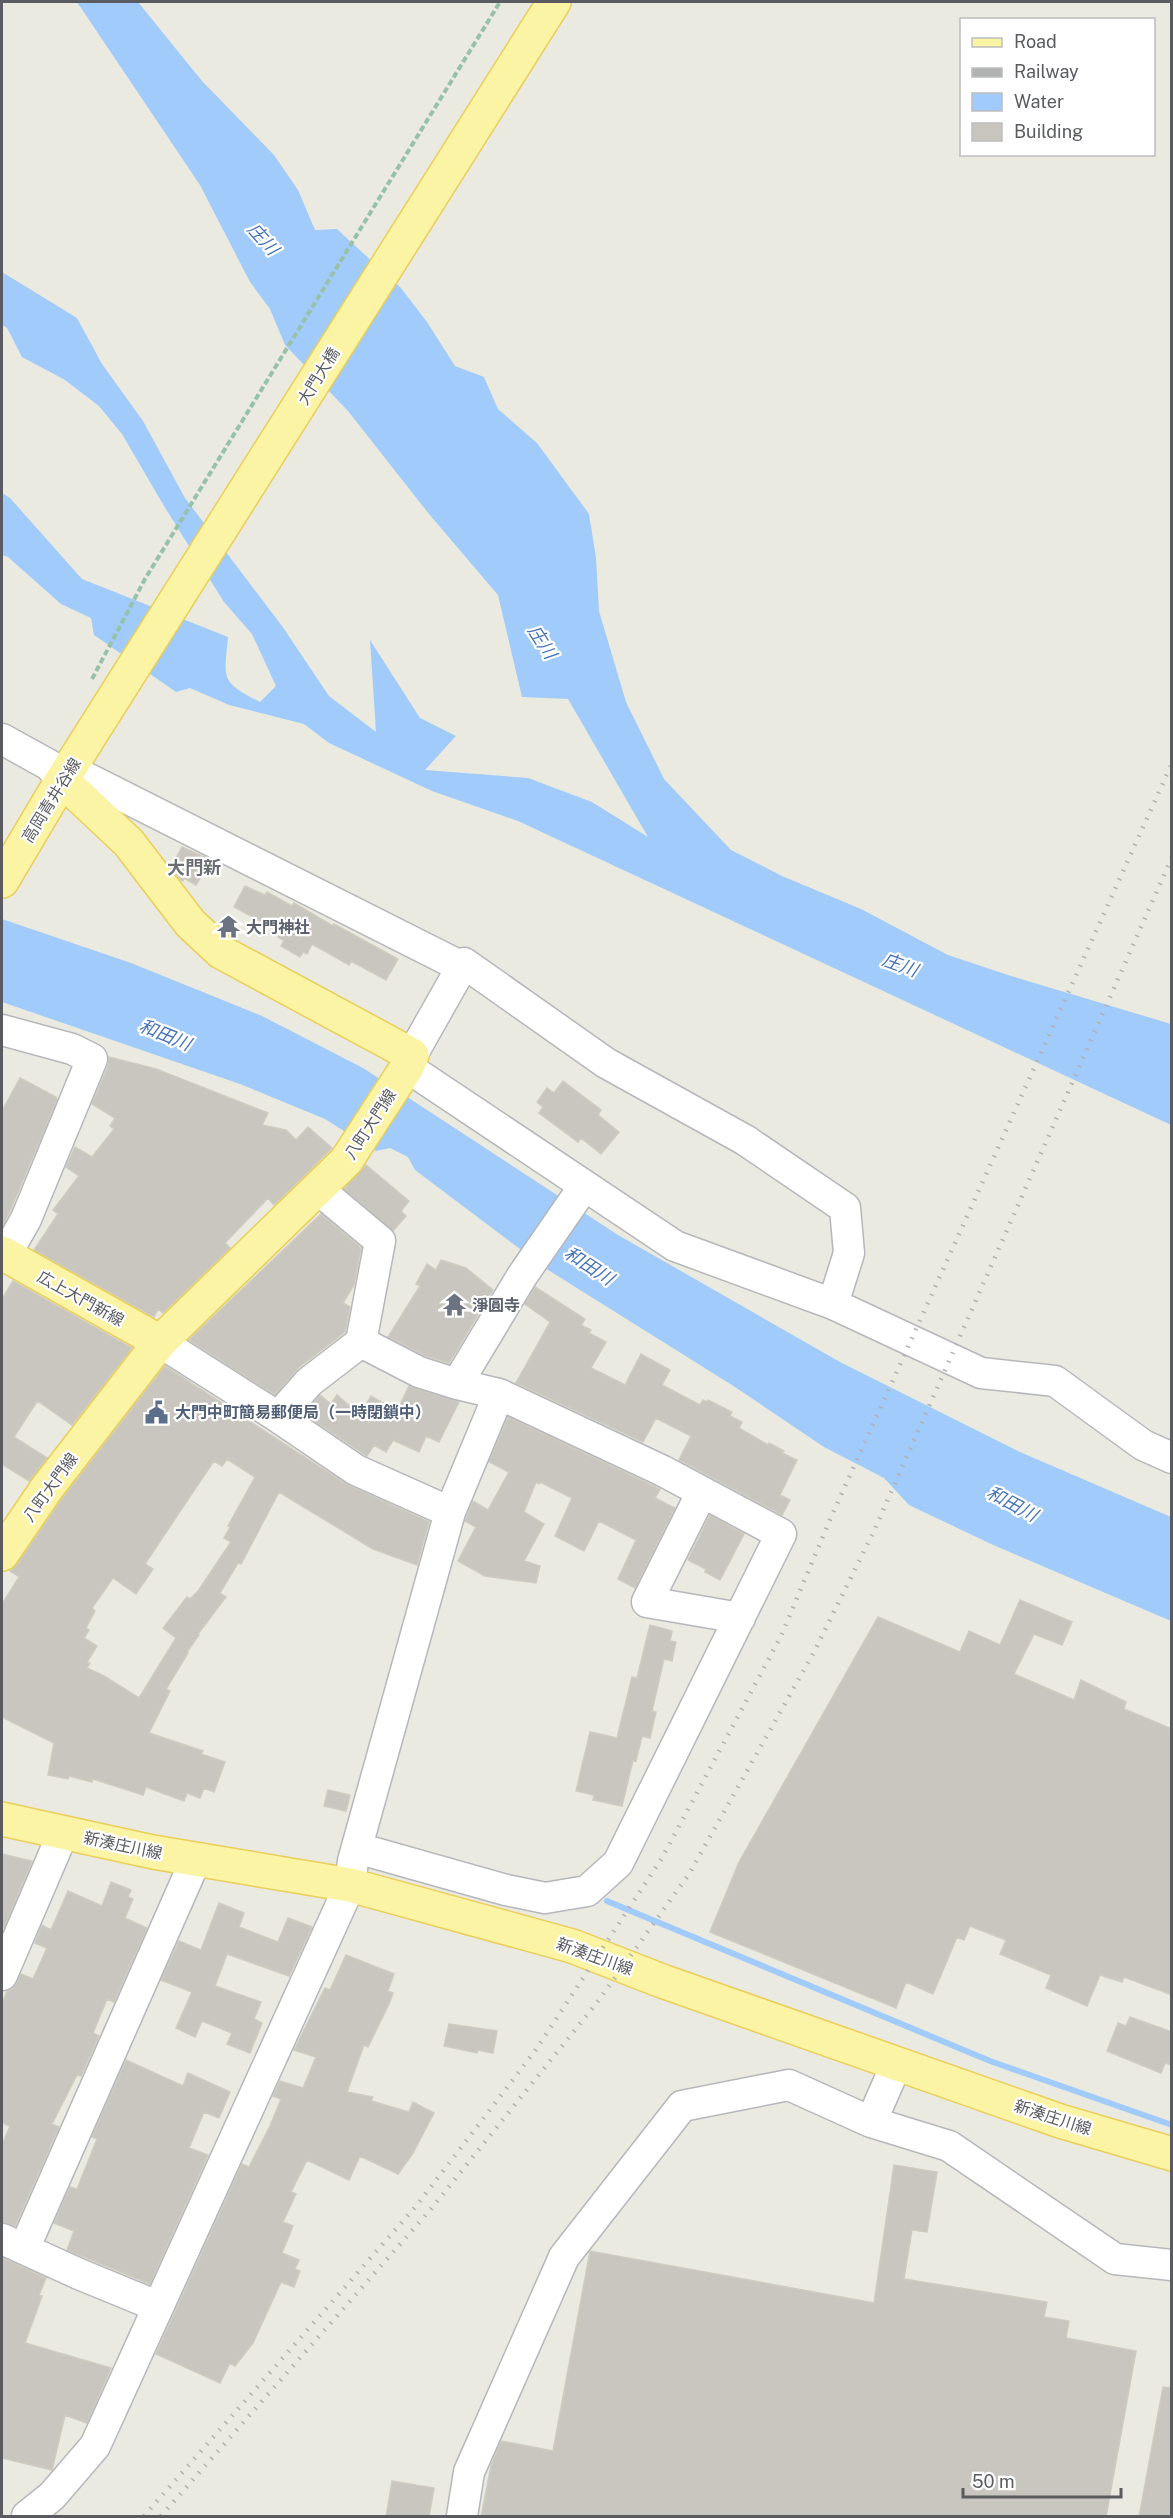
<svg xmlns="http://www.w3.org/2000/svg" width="1173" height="2518" font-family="'Public Sans','Noto Sans JP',sans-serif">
	<rect width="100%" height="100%" fill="#ebeae0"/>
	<path fill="#a1cbfa" d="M77,2h61l64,79 72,74 24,35 17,40 22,-1 64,59 26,34 28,44 29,11 14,32 39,34 52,71 7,44 3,53 27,91 38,77 67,71 51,26 79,33 87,46 63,21 160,48v101l-653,-304 -86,-30 -103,-48 -25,-19 -75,-19 -39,-17 -14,4 -82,-57 -3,-17 -30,-14 -53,-47 -6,-2v-62l8,5 72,81 146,58c-4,43 -8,44 32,65l16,-16 -24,-52 -28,-32 -60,-96 -42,-72 -23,-28 -34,-26 -43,-23 -15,-29 -5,-3v-53l75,46 25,46 41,57 42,77 97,128 47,70 47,36 -6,-92 50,78 36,18 -31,34 103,8 64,24 56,35 -80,-138 -46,-2 -24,-102 -69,-81 -81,-103 -63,-66 -15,-36 -20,-27 -50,-97z
		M2,919l129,44 131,53 101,52 255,167 222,127 180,90 151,65v104l-180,-77 -82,-39 -25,-27 -60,-31 -89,-60 -190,-119 -130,-98 -7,-13 -18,-9 -14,3 -51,-32 -85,-35 -238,-82z"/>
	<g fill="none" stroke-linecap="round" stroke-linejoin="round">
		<path stroke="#a1cbfa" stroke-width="6" d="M607,1901l383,160 182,64"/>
	</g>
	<path fill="#c8c6bf" stroke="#cfccbf" stroke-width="1.5" fill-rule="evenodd" d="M182,847l29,13 -15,25 -12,-7 -1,3 -2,-1 -10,-13z
		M245,886l20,9 2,-3 25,14 2,-3 39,23 1,-2 64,35 -12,21 -35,-19 -2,4 -37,-21 -5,10 -4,-2 -3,5 -19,-11 3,-5 -6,-4 3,-5 -47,-25z
		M109,1057l47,12 112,44 -6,12 24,5 10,10 12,-13 24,21 -58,57 -6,-7 -43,45 5,5 -67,65 -5,-4 -4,8 -120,-67 24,-36 -5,-4 26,-34 -13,-9 9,-20 17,10 22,-28 -4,-3 5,-8 -23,-14 16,-38z
		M20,1078l36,19 1,3 -47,111 -8,16v-116z
		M563,1081l38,29 -3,5 21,17 -18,22 -20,-16 -3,4 -39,-29 4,-6 -6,-5 10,-14 7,5z
		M366,1165l43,36 -8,10 5,5 -13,15 -49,-42z
		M321,1214l40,34 -7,37 -11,18 7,4 -5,25 -47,36 -23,27 -86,-55z
		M441,1260l25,8 27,22 -44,73 -23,-7 -38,-19 32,-51 -4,-2 11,-20 9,6z
		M13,1281l119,67 -60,77 -33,-23 -3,1 -22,34 33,21 -18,23 -27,-17v-165z
		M535,1287l50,32 -4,6 10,5 -2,3 17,9 -15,26 34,17 16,-31 29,16 -8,15 38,20 3,-5 4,2 1,-2 24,12 -2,4 12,6 -3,6 29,17 1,-2 15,8 -2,2 15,7 -17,35 10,5 -8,15 -103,-55 12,-24 -35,-18 -13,24 -127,-59 34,-61 -25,-18z
		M165,1366l181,118 83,38 -12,43 -44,-16 -94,-57 -38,72 -3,-1 -18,30 6,4 -28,37 1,1 -12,17 1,1 -22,36 4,2 -21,42 54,18 -2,3 24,8 -11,30 -10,-4 -4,10 -13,-5 -3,8 -38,-14 -3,8 -50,-16 -1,3 -23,-6 -1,3 -20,-4 6,-32 -52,-26v-113l17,-27 -9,-6 7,-6 45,-66zM227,1459l28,18 -27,49 2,1 -6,11 7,4 -33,49 -8,8 -3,-2 -24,31 13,10 -37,60 -35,-22 -17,-8 3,-5 -3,-1 10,-16 -13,-8 5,-8 -3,-2 9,-17 -3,-3 21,-30 23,16 17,-25 -8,-5 48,-72 21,-31 8,5z
		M409,1386l50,16 -20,40 -13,-6 -7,16 -26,-12 -7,12 -12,-7 -7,11 -63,-42 16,-19 11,9 6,-9 23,20 11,-19 26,15z
		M508,1417l152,72 -5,9 20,10 -40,80 -17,-9 18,-39 -37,-19 -15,30 -29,-15 17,-38 -32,-16 -1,2 -3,-2 -12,30 20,12 -20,37 16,5 -4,17 -51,-7 -27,-15 18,-34 -11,-6 8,-20 15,9 21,-38 -20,-10z
		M710,1515l34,19 -24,46 -15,-8 1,-3 -18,-9z
		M1020,1600l52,22 -10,23 -28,-11 -20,40 60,26 7,-20 45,22 -2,7 48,20v266l-48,-18 -2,5 -22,-7 -13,31 -41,-18 5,-13 -51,-21 6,-14 -36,-14 -6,14 -7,-3 -24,57 -27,-12 -10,26 -186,-76 29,-70 139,-245 82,35 9,-21 31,14z
		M650,1625l22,6 -2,10 6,1 -4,19 -8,-2 -12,52 4,1 -6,26 -8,-2 -6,25 -3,-1 -11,46 -29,-6 1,-5 -18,-4 14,-59 27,6 15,-61 5,1z
		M328,1790l22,5 -4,16 -22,-5z
		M2,1854l30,7 -28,67 -2,-1z
		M111,1882l20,8 -3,7 5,2 -8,19 22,10 -33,74 -7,-3 -14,34 6,3 -18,40 -4,-1 -25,49 7,3 -44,99 -13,-4v-77l8,-19 -8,-3v-119l5,-13 6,-3 8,-14 12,5 14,-31 -12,-5 7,-18 9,5 17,-39 34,15z
		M219,1903l25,10 -5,14 39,15 10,-24 24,9 -23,49 -62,-22 -12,32 46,16 -7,17 8,4 -12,30 -23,-9 5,-11 -30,-12 -7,16 -19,-9 16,-36 -31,-12 18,-39 22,9z
		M346,1955l48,19 -6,17 5,2 -3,9 -22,45 -4,-2 -17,47 26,5 -2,4 38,11 4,-10 21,11 -21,40 -15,21 -38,-18 -11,24 -42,-20 -16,32 5,2 -13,28 10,4 -11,27 17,7 -4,9 5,2 -6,16 -13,-5 -28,61 -18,23 -5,-3 -10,20 -64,-29 86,-190 7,3 21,-41 11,-27 -8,-3 7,-15 23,7 13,-31 -22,-7 31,-62 5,2z
		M1130,2017l42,15v33l-7,-2 -4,10 -54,-22 11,-28 8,3z
		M449,2024l48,7 -4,22 -15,-3 -1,3 -33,-7z
		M126,2060l57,26 5,-13 42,19 -11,26 -15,-6 -15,36 19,7 -58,129 -83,-34 7,-19 -20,-8 16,-36 7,2 20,-50 -5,-2z
		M894,2165l43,7 -10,60 -15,-2 -8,49 143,23 -3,15 25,4 -3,17 70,13 -30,166h-625l10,-51 10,-25 52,10 37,-200 284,52z
		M2,2258l44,20 -7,17 3,1 -17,47 86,25 -24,55 -22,-8 -13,55 -50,-12z
		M1163,2387l9,1v129h-33z
		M392,2481l42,7 -5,29h-43z"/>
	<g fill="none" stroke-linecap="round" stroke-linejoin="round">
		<defs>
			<path id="minor" d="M2,739l47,26 13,15
				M69,769l393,198
				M2,1030l70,19 20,10 -66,160 -21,37
				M412,1055l52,-92 142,100 139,77 100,68 4,45 -16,51
				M407,1067l268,179 158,58 148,69 74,8 88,64 29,13
				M318,1189l62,52 -19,101
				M160,1342l118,75 78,53 94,42
				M457,1384l65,-108 56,-81 3,-12
				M278,1417l31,-35 52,-40 58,30 38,12 42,10 164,77 118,63 -163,329 -31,28 -42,7 -39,-8 -149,-42
				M702,1492l-55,110 93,16
				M2,1975l61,-142
				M897,2063l-26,59 78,24 166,113 57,6
				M2,2239l77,35 78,32
				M24,2249l172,-390
				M27,2516l25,-20 43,-50 255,-561 3,-24 97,-349 49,-118
				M462,2516l7,-44 95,-215 118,-151 107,-21 82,37"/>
			<path id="major" d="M2,881l60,-101 492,-778
				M2,1253l158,89
				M2,1554l45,-66 113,-146 186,-181 61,-94 5,-12 -191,-103 -31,-29 -61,-80 -67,-63
				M2,1819l151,33 197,33 222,61 90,35 398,140 112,33"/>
		</defs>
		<use href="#minor" stroke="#b6b7bc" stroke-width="33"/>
		<use href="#major" stroke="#eace5a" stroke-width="36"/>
		<path stroke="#97c2a7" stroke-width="4" stroke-dasharray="6 3" stroke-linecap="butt" d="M92,679l53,-100 355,-577"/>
		<use href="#minor" stroke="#fff" stroke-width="30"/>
		<use href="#major" stroke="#fbf4a5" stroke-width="33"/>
		<path stroke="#b1b2b2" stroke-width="4.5" stroke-dasharray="1.5 8" stroke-linecap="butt" d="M144,2516l273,-311 118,-154 127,-193 119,-222 51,-121 340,-752
			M161,2516l270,-307 168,-209 90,-126 125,-222 59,-119 299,-676"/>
	</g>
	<defs>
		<symbol id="temple-bare" viewBox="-9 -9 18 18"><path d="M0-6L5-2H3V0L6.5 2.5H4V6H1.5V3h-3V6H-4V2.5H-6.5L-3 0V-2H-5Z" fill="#6b7280" stroke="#fff" stroke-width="2.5" paint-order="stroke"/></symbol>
		<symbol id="civic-bare" viewBox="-9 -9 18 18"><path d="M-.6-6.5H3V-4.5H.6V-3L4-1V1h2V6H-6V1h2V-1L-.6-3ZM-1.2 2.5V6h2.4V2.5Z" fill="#5c6f8a" stroke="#fff" stroke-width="2.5" paint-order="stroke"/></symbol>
	</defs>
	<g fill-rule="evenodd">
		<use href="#temple-bare" x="212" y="910" width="33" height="33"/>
		<use href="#temple-bare" x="438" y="1288" width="33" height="33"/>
		<use href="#civic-bare" x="140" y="1396" width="33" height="33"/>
	</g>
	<g text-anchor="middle" stroke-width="4.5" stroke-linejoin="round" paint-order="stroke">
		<g font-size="16" fill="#595b60" stroke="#fff">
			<text transform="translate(318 376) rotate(-58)" y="6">大門大橋</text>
			<text transform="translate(51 800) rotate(-58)" y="6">高岡青井谷線</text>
			<text transform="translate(370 1124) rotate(-57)" y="6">八町大門線</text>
			<text transform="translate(81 1298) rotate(29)" y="6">広上大門新線</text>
			<text transform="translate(50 1487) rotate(-54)" y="6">八町大門線</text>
			<text transform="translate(123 1845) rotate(12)" y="6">新湊庄川線</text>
			<text transform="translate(595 1956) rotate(20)" y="6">新湊庄川線</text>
			<text transform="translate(1053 2117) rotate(18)" y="6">新湊庄川線</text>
		</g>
		<g font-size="16" font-weight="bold" fill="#5b616d" stroke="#fff" text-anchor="start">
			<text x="246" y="933">大門神社</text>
			<text x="472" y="1311">淨圓寺</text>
		</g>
		<g font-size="16" font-weight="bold" fill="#4e5e75" stroke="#fff" text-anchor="start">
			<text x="175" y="1418">大門中町簡易郵便局（一時閉鎖中）</text>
		</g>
		<g font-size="18" font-style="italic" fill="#4574bc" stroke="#fff">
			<text transform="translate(263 239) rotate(48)" y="6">庄川</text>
			<text transform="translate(542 642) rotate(57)" y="6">庄川</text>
			<text transform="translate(900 965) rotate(20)" y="6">庄川</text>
			<text transform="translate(165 1035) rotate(22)" y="6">和田川</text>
			<text transform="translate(589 1266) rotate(33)" y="6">和田川</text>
			<text transform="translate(1012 1504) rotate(28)" y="6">和田川</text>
		</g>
		<g font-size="18" font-weight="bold" fill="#6a6d72" stroke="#fff">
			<text x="194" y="874">大門新</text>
		</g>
	</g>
	<rect width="1173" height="2518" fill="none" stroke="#595b60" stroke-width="6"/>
	<rect x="960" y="18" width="195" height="138" fill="#ffffff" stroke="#bdbdbf" stroke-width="1.5"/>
	<rect x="972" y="38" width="30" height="9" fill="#fbf4a5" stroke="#bdbdbf" stroke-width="1.5"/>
	<text x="1014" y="48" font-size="18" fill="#595b60">Road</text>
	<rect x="972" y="68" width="30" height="9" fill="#b1b2b2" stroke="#bdbdbf" stroke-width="1.5"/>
	<text x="1014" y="78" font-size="18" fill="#595b60">Railway</text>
	<rect x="972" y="93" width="30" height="18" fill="#a1cbfa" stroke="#bdbdbf" stroke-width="1.5"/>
	<text x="1014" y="108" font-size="18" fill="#595b60">Water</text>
	<rect x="972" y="123" width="30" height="18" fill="#c8c6bf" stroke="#bdbdbf" stroke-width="1.5"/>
	<text x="1014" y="138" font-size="18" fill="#595b60">Building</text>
	<path d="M963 2488v9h158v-9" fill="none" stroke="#595b60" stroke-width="3"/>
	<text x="972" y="2488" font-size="18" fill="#595b60" stroke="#ffffff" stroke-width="4.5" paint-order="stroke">50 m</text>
</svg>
